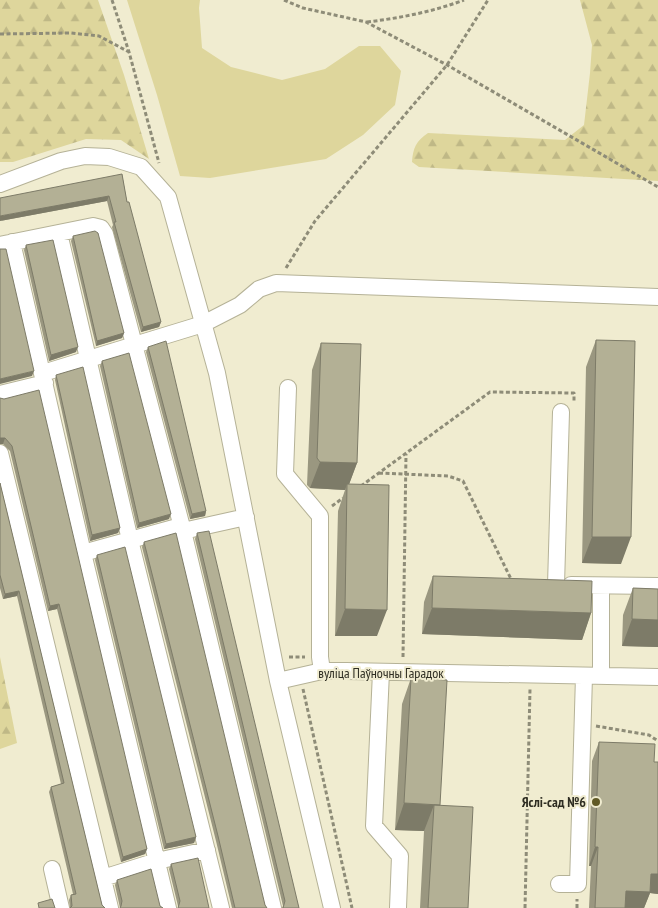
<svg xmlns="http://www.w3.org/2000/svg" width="658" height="908" font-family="'PT Sans Narrow',sans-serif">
	<defs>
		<pattern id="forest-firs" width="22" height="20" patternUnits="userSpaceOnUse" patternTransform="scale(1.25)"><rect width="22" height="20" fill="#ded69c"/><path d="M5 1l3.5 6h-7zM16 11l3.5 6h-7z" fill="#bfb886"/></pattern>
	</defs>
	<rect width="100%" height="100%" fill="#f0ecd0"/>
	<path fill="#ded69c" d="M127,0h73l-1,8 3,40 29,19 51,13 43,-11 34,-23h21l21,25 -6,34 -32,30 -37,24 -116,19 -30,-2 -23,-81z"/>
	<path fill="url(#forest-firs)" d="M0,0h98l26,75 25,84 -28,-19 -35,-1 -73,23h-13z
		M580,0h78v181l-239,-14 -7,-5c1,-14 4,-21 16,-29l137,7 19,-15 6,-52 2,-28z
		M0,657l17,86 -17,6z"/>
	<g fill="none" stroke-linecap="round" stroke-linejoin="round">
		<defs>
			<path id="minor" d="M0,184l61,-23 24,-5 24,1 32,10 27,30 49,176 61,308 54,227
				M59,233l71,307 91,368
				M12,242l71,311 85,355
				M0,245l93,-19 8,2 4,6 78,297 90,377
				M43,373l160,-49 37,-19 19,-16 17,-6 382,14
				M288,388l-3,86 35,42v141l2,14
				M0,394l45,-11
				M0,453l110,455
				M183,531l63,-14
				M83,553l98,-27
				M556,585l5,-173
				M571,585l87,1
				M381,672l-7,154 26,30 -2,52
				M601,676v-90
				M278,681l44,-10h24l312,6
				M52,869l9,39
				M103,878l54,-17 50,-11
				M559,884h19l6,-208"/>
		</defs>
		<use href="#minor" stroke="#b5b297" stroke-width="18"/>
		<path stroke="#8e8c78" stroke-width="3" stroke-dasharray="4 2.5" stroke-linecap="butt" d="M112,0l17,52 30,111
			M284,0l19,8 63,14 81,43 211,122
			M367,22c33,-4 65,-10 97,-22
			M0,34l71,-1 28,3 30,16
			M286,268l29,-47 132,-156 41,-65
			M379,473l69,3 15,5 49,100
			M361,486l129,-94 84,1v10
			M332,506l11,-8
			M289,657h16
			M403,657l3,-203
			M303,689l49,219
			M596,726l53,9 9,6
			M525,908l5,-219
			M577,908v-9"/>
		<use href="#minor" stroke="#fff" stroke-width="16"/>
	</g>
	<path fill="#9a9780" d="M122,174l5,28 34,120 -2,5 -18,5 -29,-105 1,-2 -6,-24 -107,20z
		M73,236l51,97 -2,5 -26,8 -25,-105z
		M26,245l50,107 -27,9 -25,-111z
		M596,340l25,224 -39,-1 4,-196z
		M321,343l36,120 -8,21 28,152h-42l3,-125 7,-21 -35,-2 -3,-3 5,-115z
		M148,347l58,164 -1,5 -15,3 -44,-167z
		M102,361l67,158 -32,9 -37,-162z
		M56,375l64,153 -2,5 -28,8 -35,-161z
		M0,398l147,451 -2,5 -24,8 -64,-253 -9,2 -38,-160 -7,-7h-3z
		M0,483l102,422 -32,3 -1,-8 2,-5 2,-1 -24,-102 2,-5 10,-3 -44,-188 -14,3 -3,-11z
		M197,533l102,375h-17l1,-2 -88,-367z
		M144,542l121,363 2,3h-35l-16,-67 -74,-294z
		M97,555l99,282 -2,6 -30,6 -69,-289z
		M433,576l158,37 -9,27 -160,-6 2,-32z
		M633,588l25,1v58l-36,-1 1,-31z
		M411,678l29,127 28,103h-48l4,-77 -29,-1 7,-126z
		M599,742l55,20h4v132l-8,-1 -6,15h-55l2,-42h-2l3,-105z
		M171,864l38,44 -31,-2 -9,-37z
		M117,880l43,26 -40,2 -5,-23z"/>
	<path fill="#7d7b68" d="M109,196l-2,5 -107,20v-5z
		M161,322l-2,5 -18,5 2,-5z
		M124,333l-2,5 -26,8 1,-5z
		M78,347l-2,5 -27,9 2,-6z
		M34,371l-2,5 -32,8v-5z
		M0,438h5l-2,6h-3z
		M320,462l37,1 -10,27v-6l-2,6 -35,-2z
		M206,511l-1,5 -15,3 2,-5z
		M171,514l-2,5 -32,9 2,-5z
		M120,528l-2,5 -28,8 2,-6z
		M592,537h39l-10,27 -39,-1z
		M19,591l-2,5 -14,3 2,-5z
		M59,604l-2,5 -9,2 2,-5z
		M432,608l159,5 -9,27 -160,-6z
		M345,609l42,1 -10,26h-42z
		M632,619l26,1v27l-36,-1z
		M404,803l30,2 -10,26 -29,-1z
		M196,837l-2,6 -30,6 2,-5z
		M595,847h3l-7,19h-2z
		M147,849l-2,5 -24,8 2,-5z
		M651,874h7v20l-8,-1 -6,15h-25l7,-17z"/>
	<path fill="#b3b095" stroke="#7d7b68" d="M122,174l5,28h2l32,120 -18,5 -29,-105h2l-7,-26 -109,20v-18z
		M95,231l3,2 26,100 -27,8 -24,-105z
		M53,240l25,107 -27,8 -25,-110z
		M0,249h6l28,122 -34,8z
		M596,340l39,1 -4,196h-39z
		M166,341l40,170 -14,3 -44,-167z
		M321,343l40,1 -4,119 -37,-1 -3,-4z
		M129,353l42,161 -32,9 -37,-162z
		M83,367l37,161 -28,7 -36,-160z
		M39,390l108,459 -24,8 -64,-253 -9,2 -38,-160 -7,-8h-5v-40l4,1z
		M0,483l102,422 3,3h-35l2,-2 -1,-11 5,-1 -25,-107 13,-4 -45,-192 -14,3 -5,-19z
		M347,484l42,1 -2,125 -42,-1z
		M209,531l90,377h-16l2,-7 -88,-368z
		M176,533l89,372 2,3h-32l-17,-72 -74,-294z
		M125,547l71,290 -30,7 -69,-289z
		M433,576l159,5 -1,32 -159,-5z
		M633,588l25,1v31l-26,-1z
		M411,678l36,2 -7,125 -36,-2z
		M599,742l56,2 -1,18h4v112h-7l-1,18 -24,-1 -1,17h-30l3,-61h-3z
		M434,805l39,2 -5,101h-40z
		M198,858l11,50h-31l2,-7 -9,-37z
		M151,869l9,37 3,2h-43l1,-2 1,-5 -5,-21z
		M52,899l3,9h-16l-1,-5z"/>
	<circle fill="#615a26" stroke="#f0ecd0" stroke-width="2" cx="596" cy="802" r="5"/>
	<g text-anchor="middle" stroke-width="4" stroke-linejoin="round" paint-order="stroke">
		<g font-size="14" fill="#2e2d22" stroke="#f0ecd0">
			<text x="381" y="678">вуліца Паўночны Гарадок</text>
		</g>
		<g font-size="14" font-weight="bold" fill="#2e2d22" stroke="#f0ecd0" text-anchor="end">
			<text x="586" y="807">Яслі-сад №6</text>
		</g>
	</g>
</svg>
